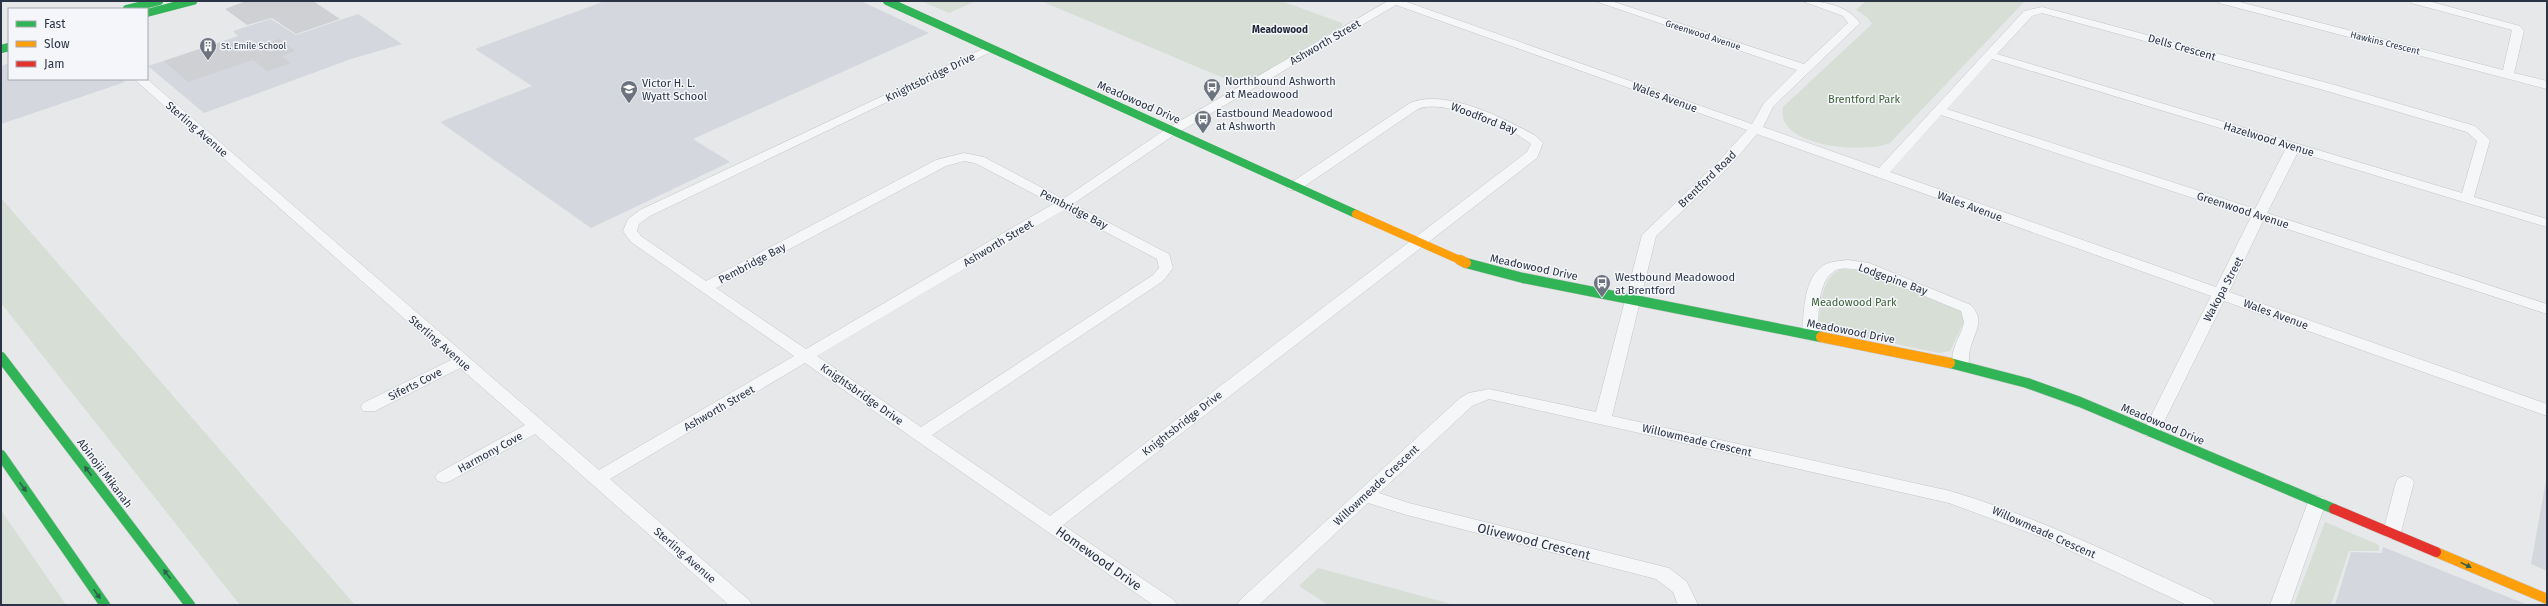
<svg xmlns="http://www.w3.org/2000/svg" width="2548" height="606" font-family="'Fira Sans',sans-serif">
	<rect width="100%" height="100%" fill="#e6e8ea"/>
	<path fill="#d4d7dd" d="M605,1h256l68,32 -236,106 37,23 -139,66 -151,-106 92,-36 -57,-37z
		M358,14l44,30 -51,15 -147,54 -56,-47 90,-30 -5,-5 38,-12 25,16z
		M9,63v16h112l4,3 -124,42v-58z
		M2547,475v96l-16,-7z
		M2383,547l145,58h-193l16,-53 31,1z"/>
	<path fill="#d6ded6" d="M921,1h55l-27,12z
		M1041,1h240l61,22v3l-98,58 -4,1z
		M1866,1h159l-135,142c-25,11 -116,4 -107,-36l89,-83 -5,-7 -11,-7z
		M1,198l354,407h-115l-239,-302z
		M1842,269l20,1 98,40 3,3 1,9 -14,29 -11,2 -114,-24 -6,-8c2,-18 2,-44 23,-52z
		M1,510l65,95h-65z
		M2325,522l54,23v6h-30l-18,54h-37z
		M1318,568l137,37h-127l-29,-19z"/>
	<path fill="#ced0d3" d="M246,1h67l27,18 -44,15 -24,-16 -25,7 -22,-16z
		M279,39l16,12 -13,5 9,7 -24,8 -14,-11 -65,22 -24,-21 64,-21 14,11z"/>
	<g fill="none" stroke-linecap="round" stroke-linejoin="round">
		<defs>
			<path id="street" d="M1388,1h16l348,123 12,-21 33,-33 -202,-69h16l193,63 44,-41 -5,-7 -41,-15c21,0 45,4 58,22l-2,2 -76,73 -9,9 -10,20 116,41 145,-157 18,-4 293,78 140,41 15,14 -16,57 73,22v8l-249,-75 -31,61 280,91v10l-284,-93 -34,71 318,112v12l-323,-115 -65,131 -2,4h-12l-2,-4 68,-136 -454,-162 -27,32 -74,70 -44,180 338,75c91,27 176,69 262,109l3,5h-28l-146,-68 -92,-34 -460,-104 -17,7 -93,87 30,10 260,65 18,14 11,23h-20l-5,-13 -17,-13 -249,-64 -39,-12 -109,102h-22l3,-5 220,-202 9,-5 20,-4 107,23 46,-177 78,-75 27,-30 -351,-125 -222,130 -101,69 96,50 4,14 -10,13 -231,154 118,81 477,-364 4,-8c-20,-17 -89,-46 -113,-35l-119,81h-10l-2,-3 2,-3 121,-81c35,-15 94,15 126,33l7,7 -6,15 -474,367 111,75 3,5h-24l-348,-242 -195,116 139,121 3,5h-23l-194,-171 -85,47 -6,2 -6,-2 -3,-4 3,-4 87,-48 -65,-57 -85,43h-12l-2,-4 2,-4 88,-43 -317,-281h13l452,391 195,-114 -163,-114 -8,-11 5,-12 12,-9 351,-165 6,3 -2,2 -345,166 -11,8 -2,7 4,5 65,45 230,-121 28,-7 20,4 79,42 103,-70zM2042,13l285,78 140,41 10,9 -15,52 -465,-139 35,-38zM1992,59l294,89 -31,61 -308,-100zM1941,115l310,102 -35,70 -326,-115zM964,161l11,2 78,41 -247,145 -90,-61 230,-122zM1064,210l93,49 2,9 -6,7 -232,152 -104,-71z
				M2218,1h18l267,69 9,-40 -101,-27 -1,-2h18l92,25 4,5 -10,42 33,8v8l-328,-86z
				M1848,260l21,3 102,42c15,17 3,26 -1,45 -2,6 0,13 -3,19h-12c-9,-15 7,-33 9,-47l-3,-11 -100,-41c-8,-1 -17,-3 -25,0 -20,10 -17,47 -18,65l-8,5 -5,-2 -3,-3c2,-22 1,-60 24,-71 7,-3 15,-3 22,-4z
				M2405,476l6,2 3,4 -13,50 -3,5 -6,2 -6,-2 -3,-5 13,-50 3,-4z
				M2317,496l6,1 3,5 -36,103h-20l38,-103 3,-5z"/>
			<path id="fast-far1" d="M887,1l469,213
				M127,9l32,-8
				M147,13l46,-12
				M1,49l8,-2"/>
			<path id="fast" d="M1466,263l57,15 298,59
				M1,357l189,248
				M1950,363l77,20 53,19 254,107
				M1,455l104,150"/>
			<path id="slow-far1" d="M1356,214l106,47"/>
			<path id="slow" d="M1460,260l6,3
				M1821,337l129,26
				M2436,552l111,47"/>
			<path id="jam" d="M2334,509l102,43"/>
		</defs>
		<use href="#street" stroke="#c4c6c8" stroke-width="1"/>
		<use href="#fast-far1" stroke="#c4c6c8" stroke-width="8"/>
		<use href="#fast" stroke="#c4c6c8" stroke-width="11"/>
		<use href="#slow-far1" stroke="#c4c6c8" stroke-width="8"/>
		<use href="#slow" stroke="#c4c6c8" stroke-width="11"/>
		<use href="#jam" stroke="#c4c6c8" stroke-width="11"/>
		<use href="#street" fill="#f5f6f7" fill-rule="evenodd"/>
		<use href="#fast-far1" stroke="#30b455" stroke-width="8"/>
		<use href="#fast" stroke="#30b455" stroke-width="10"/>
		<use href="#slow-far1" stroke="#ff9f0a" stroke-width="8"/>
		<use href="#slow" stroke="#ff9f0a" stroke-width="10"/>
		<use href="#jam" stroke="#e5322d" stroke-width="10"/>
	</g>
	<defs><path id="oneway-solid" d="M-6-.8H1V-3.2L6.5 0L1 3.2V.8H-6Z"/></defs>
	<g fill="#2d614b">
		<use href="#oneway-solid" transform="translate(88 471) rotate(-127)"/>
		<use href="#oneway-solid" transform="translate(23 487) rotate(55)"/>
		<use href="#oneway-solid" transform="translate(2466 565) rotate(26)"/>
		<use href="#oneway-solid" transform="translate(167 574) rotate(-127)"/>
		<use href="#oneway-solid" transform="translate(97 594) rotate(55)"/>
	</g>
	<defs>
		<symbol id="building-pin" viewBox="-11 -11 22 30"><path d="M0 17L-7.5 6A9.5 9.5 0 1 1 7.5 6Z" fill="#6c737f" stroke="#f4f6f9"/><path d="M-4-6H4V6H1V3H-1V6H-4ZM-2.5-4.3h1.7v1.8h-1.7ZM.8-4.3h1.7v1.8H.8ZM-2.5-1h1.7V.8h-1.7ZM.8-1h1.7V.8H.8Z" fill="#fff"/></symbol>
		<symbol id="bus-pin" viewBox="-11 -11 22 30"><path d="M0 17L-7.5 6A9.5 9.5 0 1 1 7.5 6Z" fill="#6c737f" stroke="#f4f6f9"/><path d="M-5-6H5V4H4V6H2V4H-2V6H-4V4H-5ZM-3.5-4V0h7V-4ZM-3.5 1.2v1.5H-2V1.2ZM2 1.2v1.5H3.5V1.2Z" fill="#fff"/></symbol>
		<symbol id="school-pin" viewBox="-11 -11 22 30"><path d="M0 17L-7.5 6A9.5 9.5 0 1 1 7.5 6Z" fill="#6c737f" stroke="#f4f6f9"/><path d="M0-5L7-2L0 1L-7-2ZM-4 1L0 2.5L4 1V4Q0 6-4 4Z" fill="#fff"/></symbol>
	</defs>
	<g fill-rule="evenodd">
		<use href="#building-pin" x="198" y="36" width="20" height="27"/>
		<use href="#bus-pin" x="1202" y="77" width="20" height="27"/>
		<use href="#school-pin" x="619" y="79" width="20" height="27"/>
		<use href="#bus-pin" x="1193" y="109" width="20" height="27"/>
		<use href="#bus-pin" x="1592" y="273" width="20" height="27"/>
	</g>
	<g text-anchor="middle" stroke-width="3" stroke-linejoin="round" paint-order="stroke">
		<g font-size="9" fill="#2b3445" stroke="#f4f6f9">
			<text transform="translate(1703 35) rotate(18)" y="3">Greenwood Avenue</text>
			<text transform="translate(2385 43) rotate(14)" y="3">Hawkins Crescent</text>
		</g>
		<g font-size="9" fill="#2b3445" stroke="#f4f6f9" text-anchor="start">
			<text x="221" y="49">St. Emile School</text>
		</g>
		<g font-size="10" font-weight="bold" fill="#1d2536" stroke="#f4f6f9">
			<text x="1280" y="33">Meadowood</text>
		</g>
		<g font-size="11" fill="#2b3445" stroke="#f4f6f9">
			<text transform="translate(1325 42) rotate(-30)" y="4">Ashworth Street</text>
			<text transform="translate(2182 47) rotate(16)" y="4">Dells Crescent</text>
			<text transform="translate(930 77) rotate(-26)" y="4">Knightsbridge Drive</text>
			<text transform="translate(1665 97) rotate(20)" y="4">Wales Avenue</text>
			<text transform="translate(1139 102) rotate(24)" y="4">Meadowood Drive</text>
			<text transform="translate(1484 118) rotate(21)" y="4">Woodford Bay</text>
			<text transform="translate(197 129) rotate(41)" y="4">Sterling Avenue</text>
			<text transform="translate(2269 139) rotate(17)" y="4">Hazelwood Avenue</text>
			<text transform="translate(1707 179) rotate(-44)" y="4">Brentford Road</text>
			<text transform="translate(1970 206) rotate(20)" y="4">Wales Avenue</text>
			<text transform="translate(1074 209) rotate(27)" y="4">Pembridge Bay</text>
			<text transform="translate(2243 210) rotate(18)" y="4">Greenwood Avenue</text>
			<text transform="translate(998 243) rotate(-31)" y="4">Ashworth Street</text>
			<text transform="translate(752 263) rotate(-28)" y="4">Pembridge Bay</text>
			<text transform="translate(1534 267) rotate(12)" y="4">Meadowood Drive</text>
			<text transform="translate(1893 279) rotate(20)" y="4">Lodgepine Bay</text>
			<text transform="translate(2223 289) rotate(-62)" y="4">Wakopa Street</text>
			<text transform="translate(2276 314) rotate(20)" y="4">Wales Avenue</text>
			<text transform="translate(1851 331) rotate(11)" y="4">Meadowood Drive</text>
			<text transform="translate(440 343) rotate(41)" y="4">Sterling Avenue</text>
			<text transform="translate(415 384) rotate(-27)" y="4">Siferts Cove</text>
			<text transform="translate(862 394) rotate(35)" y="4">Knightsbridge Drive</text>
			<text transform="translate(719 408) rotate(-30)" y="4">Ashworth Street</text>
			<text transform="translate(1182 423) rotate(-38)" y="4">Knightsbridge Drive</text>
			<text transform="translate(2163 424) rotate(23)" y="4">Meadowood Drive</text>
			<text transform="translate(1697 440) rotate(13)" y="4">Willowmeade Crescent</text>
			<text transform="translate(490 452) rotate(-29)" y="4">Harmony Cove</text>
			<text transform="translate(105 473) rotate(53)" y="4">Abinojii Mikanah</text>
			<text transform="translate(1376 485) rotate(-43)" y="4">Willowmeade Crescent</text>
			<text transform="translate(2044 532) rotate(24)" y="4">Willowmeade Crescent</text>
			<text transform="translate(685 555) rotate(41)" y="4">Sterling Avenue</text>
		</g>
		<g font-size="11" fill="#2b3445" stroke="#f4f6f9" text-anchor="start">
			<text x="1225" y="85">Northbound Ashworth<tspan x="1225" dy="13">at Meadowood</tspan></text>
			<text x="642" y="87">Victor H. L.<tspan x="642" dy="13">Wyatt School</tspan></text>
			<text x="1216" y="117">Eastbound Meadowood<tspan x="1216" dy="13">at Ashworth</tspan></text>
			<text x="1615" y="281">Westbound Meadowood<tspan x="1615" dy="13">at Brentford</tspan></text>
		</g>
		<g font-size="11" fill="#3f6138" stroke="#f4f6f9">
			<text x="1864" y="103">Brentford Park</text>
			<text x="1854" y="306">Meadowood Park</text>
		</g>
		<g font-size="13" fill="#2b3445" stroke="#f4f6f9">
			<text transform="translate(1534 541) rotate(14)" y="5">Olivewood Crescent</text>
			<text transform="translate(1099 558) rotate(35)" y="5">Homewood Drive</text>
		</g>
	</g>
	<rect width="2548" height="606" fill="none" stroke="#2b3445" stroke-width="4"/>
	<rect x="8" y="8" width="140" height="72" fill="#f4f6f9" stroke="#a4a8b1"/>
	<rect x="16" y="21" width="20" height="6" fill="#30b455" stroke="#a4a8b1"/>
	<text x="44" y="28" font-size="12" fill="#2b3445">Fast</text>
	<rect x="16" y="41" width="20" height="6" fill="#ff9f0a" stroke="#a4a8b1"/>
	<text x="44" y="48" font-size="12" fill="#2b3445">Slow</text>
	<rect x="16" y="61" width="20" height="6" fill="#e5322d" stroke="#a4a8b1"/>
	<text x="44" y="68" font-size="12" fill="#2b3445">Jam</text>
</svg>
